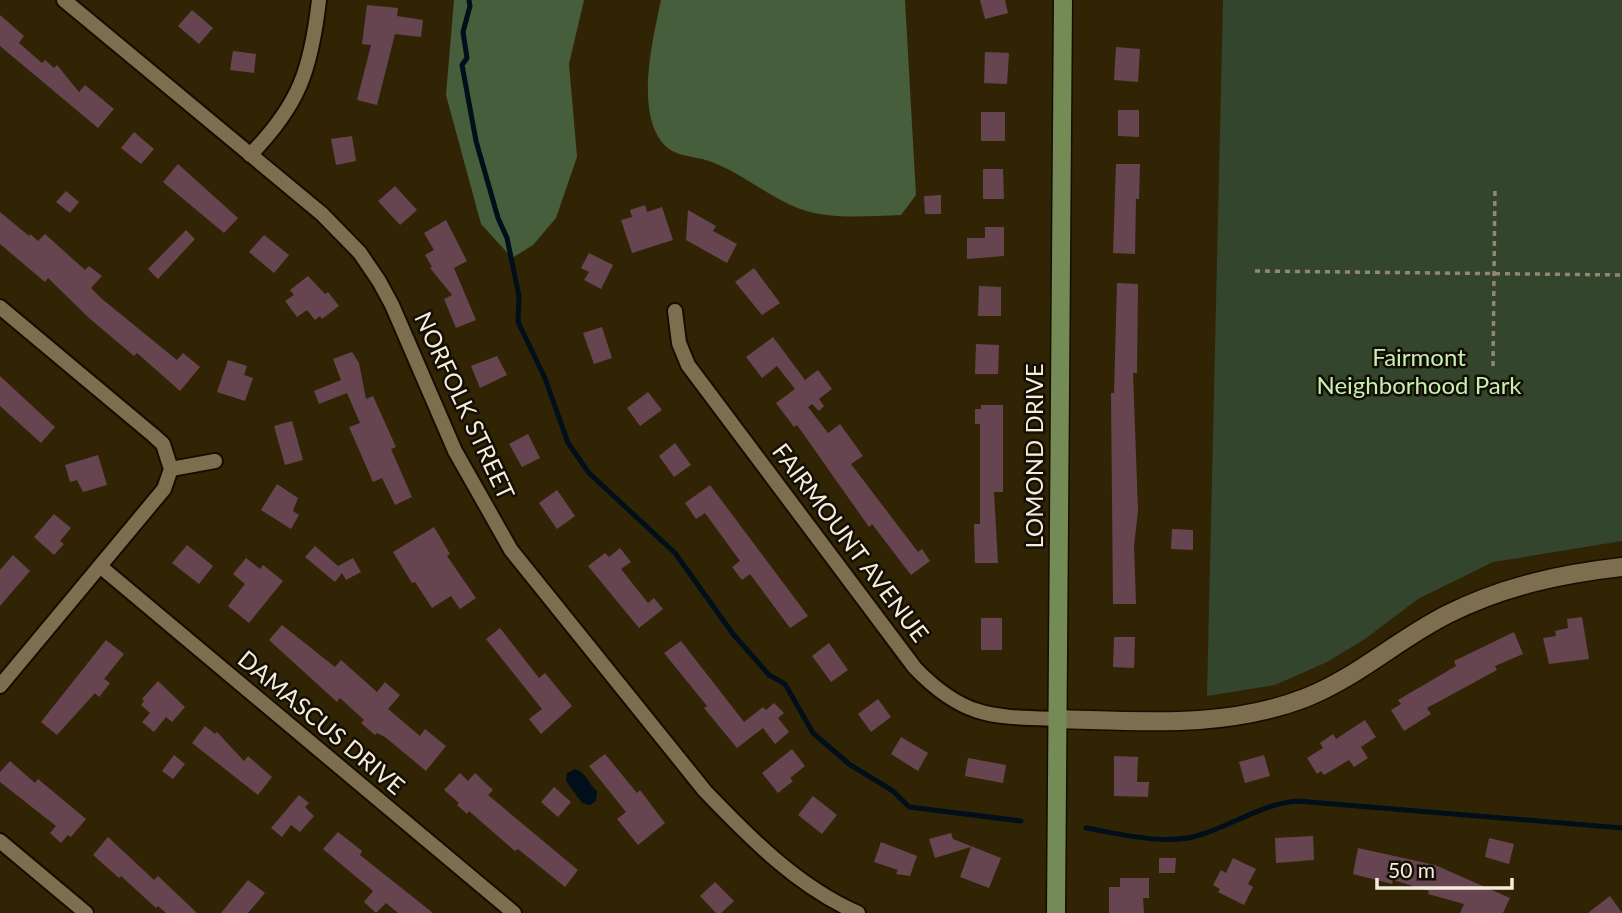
<svg xmlns="http://www.w3.org/2000/svg" width="1622" height="913" font-family="Lato,sans-serif">
	<rect width="100%" height="100%" fill="#302405"/>
	<path fill="#33452c" d="M1223,0h399v541l-129,21 -75,37 -53,40 -38,23 -52,23 -68,11z"/>
	<path fill="#465e3c" d="M454,0h130l-15,64 8,93 -21,61 -23,27 -21,13 -31,-34 -35,-129z
		M661,0h244l11,195 -15,20c-33,1 -69,5 -101,-6 -32,-12 -59,-37 -91,-48 -17,-6 -35,-3 -48,-20 -25,-34 -8,-102 0,-141z"/>
	<path fill="#000f19" d="M575,769c12,4 13,15 22,22l-1,10 -6,4 -8,-2 -16,-22 1,-8z"/>
	<g fill="none" stroke-linecap="round" stroke-linejoin="round">
		<path stroke="#000f19" stroke-width="5" d="M469,0l1,6 -7,26 4,26 -5,7 14,76 22,77 9,20 12,58 -1,26 27,56 23,65 21,30 86,80 58,81 36,41 16,9 28,49 36,31 44,27 16,16 112,14
			M1086,828c35,6 79,18 114,7 33,-10 62,-31 97,-34l325,27"/>
	</g>
	<path fill="#664550" d="M980,0h25l3,13 -23,6z
		M367,5l31,3 -1,8 26,4 -2,17 -26,-3 -18,71 -20,-5 14,-55 -9,-1z
		M192,10l21,18 -14,16 -21,-18z
		M0,15l24,21 -5,7 23,20 3,-3 9,8 3,-3 22,27 6,-7 29,24 -16,19 -98,-82z
		M1116,47l24,2 -2,33 -24,-2z
		M233,51l23,3 -2,19 -24,-3z
		M985,52l24,1 -2,31 -23,-1z
		M1118,110h21v27l-21,-1z
		M981,112h24v29h-24z
		M134,132l20,17 -13,15 -20,-16z
		M352,136l4,25 -20,4 -5,-26z
		M178,164l60,54 -14,15 -61,-51z
		M1116,164h24l-1,35h-3l-1,55 -22,-1z
		M983,169h20l1,30h-21z
		M395,186l22,24 -17,15 -22,-24z
		M66,191l13,11 -9,11 -14,-11z
		M941,195v19h-16l-1,-18z
		M645,205l2,7 15,-5 11,33 -41,13 -11,-33 11,-3 -2,-7z
		M688,210l28,16 -3,5 24,13 -10,19 -41,-23z
		M0,212l29,24 1,-2 8,7 7,-7 40,36 4,-4 13,10 -11,12 11,11 75,61 6,-7 17,14 -20,24 -43,-38 -3,3 -45,-38 -41,-40 -3,4 -45,-38z
		M446,220l21,41 -13,7 22,52 -20,8 -12,-29 8,-4 -22,-27 2,-1 -7,-12 9,-5 -10,-17z
		M985,227h19v29l-37,3v-21h18z
		M186,230l9,9 -37,40 -10,-10z
		M264,235l25,20 -15,18 -25,-21z
		M589,253l24,12 -12,24 -17,-9 5,-8 -8,-4z
		M754,268l26,35 -18,12 -27,-33z
		M308,276l17,18 3,-2 11,14 -17,13 -2,-3 -5,4 -8,-10 -10,7 -12,-16 9,-6 -4,-5z
		M1117,283l21,1 -1,89h-4l5,138 -4,35 2,58h-23l-2,-211h3z
		M979,286l22,1v29h-23z
		M602,327l10,31 -18,6 -11,-31z
		M773,337l32,43 13,-10 14,19 -13,10 5,7 -5,5 -7,-7 -4,3 20,26 12,-9 23,32 -12,8 67,88 4,-3 8,12 -19,14 -39,-51 -3,3 -72,-102 -3,2 -18,-24 19,-14 -18,-23 -15,12 -16,-21z
		M976,344l23,1 -1,29h-23z
		M352,352l7,11 7,36 7,-3 23,51 -5,2 21,48 -17,8 -13,-27 -9,4 -24,-55 11,-4 -13,-30 -28,11 -5,-13 27,-11 -8,-21z
		M497,356l10,19 -27,13 -9,-22z
		M228,360l19,6 -3,9 9,3 -8,23 -28,-9z
		M0,376l55,51 -14,16 -41,-37z
		M648,392l14,18 -22,16 -13,-18z
		M981,405h22v87h-9l4,71h-23l-1,-39h6v-100h-5v-15h6z
		M292,421l11,39 -18,5 -11,-39z
		M528,434l12,24 -18,9 -13,-23z
		M675,443l16,22 -17,12 -15,-21z
		M98,455l9,30 -24,7 -6,-12 -7,2 -5,-17z
		M277,484l21,14 -5,13 6,4 -8,14 -30,-19z
		M710,485l98,131 -18,12 -37,-50 -3,-4 -8,6 -10,-13 8,-6 -35,-48 -9,6 -11,-16z
		M557,490l18,26 -18,13 -18,-26z
		M54,514l17,14 -11,13 4,3 -10,11 -20,-18z
		M434,527l16,27 -3,2 29,42 -16,11 -9,-13 -19,12 -17,-26 -3,1 -19,-31z
		M1172,529l21,1v20l-22,-1z
		M187,545l26,21 -14,18 -27,-21z
		M315,546l23,20 15,-8 8,14 -15,8 -4,-7 -7,9 -30,-25z
		M620,548l11,14 -10,7 27,34 6,-5 9,11 -24,19 -51,-62 17,-13 4,4z
		M13,555l17,16 -30,35v-36z
		M246,558l14,11 3,-4 20,16 -34,42 -21,-17 17,-22 -12,-10z
		M1582,617l7,42 -40,5 -6,-26 13,-2 -1,-5 13,-3 -1,-9z
		M981,618h21v32h-21z
		M282,625l53,42 6,-7 36,32 8,-10 15,13 -12,14 32,27 5,-7 21,17 -20,25 -41,-34 -8,-4 -2,2 -14,-12 3,-3 -24,-22 -3,4 -68,-62z
		M500,628l39,50 6,-5 27,33 -31,28 -12,-15 13,-10 -56,-70z
		M1514,632l9,22 -28,12 2,4 -70,38 4,6 -27,17 -13,-21 10,-6 -3,-4 58,-34 -2,-5z
		M1114,637h21l-1,31 -21,-1z
		M106,640l18,14 -20,25 6,4 -11,14 -4,-4 -38,42 -16,-13z
		M681,641l63,81 19,-15 3,3 8,-7 10,10 -6,5 11,14 -14,12 -12,-16 -26,20 -33,-40 3,-2 -43,-53z
		M829,643l19,27 -17,12 -19,-26z
		M158,681l27,26 -13,15 -6,-5 -12,15 -12,-10 8,-9 -9,-8 3,-4 -2,-2z
		M878,699l13,18 -20,15 -13,-18z
		M1365,720l11,17 -15,10 7,11 -14,9 -5,-7 -25,15 -3,-4 -4,3 -10,-16 16,-10 -3,-5 13,-9 3,5z
		M205,726l10,8 2,-2 27,29 4,-5 24,21 -14,18 -66,-52z
		M901,737l27,16 -10,18 -27,-17z
		M792,749l13,17 -15,12 3,3 -15,12 -16,-20z
		M605,754l32,39 3,-3 25,33 -27,22 -21,-26 9,-7 -37,-46z
		M174,755l11,9 -12,15 -11,-8z
		M1264,755l6,21 -25,7 -6,-21z
		M1114,756l24,1 -1,25h12l-1,15 -34,-1z
		M968,758l38,7 -3,18 -38,-7z
		M10,761l25,22 3,-4 48,40 -15,18 -3,-2 -7,8 -11,-10 6,-7 -56,-44v-10z
		M460,773l8,8 7,-8 18,17 -5,5 90,75 -13,17 -47,-38 -3,2 -46,-40 -2,3 -10,-9 2,-2 -15,-13z
		M554,787l17,15 -13,15 -17,-15z
		M299,795l10,8 -4,4 9,9 -14,16 -9,-7 -9,12 -11,-9z
		M813,796l24,19 -15,19 -24,-19z
		M338,832l24,19 -2,4 73,58h-35l-12,-10 -10,10 -12,-11 9,-11 -50,-42z
		M951,833l2,6 48,19 -12,30 -29,-11 11,-30 -36,11 -6,-19z
		M1313,836l1,24 -38,3 -1,-25z
		M108,837l46,43 4,-4 39,37h-31l-8,-7 -2,2 -35,-32 -2,2 -26,-23z
		M1489,838l25,6 -5,20 -24,-7z
		M881,842l36,14 -7,20 -14,-2 2,-4 -24,-8z
		M1358,848l77,17 75,33 -7,15h-43l4,-9 -36,-10 1,-3 -36,-11 -1,4 -39,-10z
		M1159,858h17l-1,15h-16z
		M1233,858l23,11 -8,15 5,3 -9,18 -26,-13 2,-3 -7,-4 8,-15 5,3z
		M1120,878h29v20h-6l1,15h-35v-26h11z
		M248,880l17,13 -17,20h-27z
		M715,882l19,19 -13,12h-5l-16,-17z
		M1610,896l12,17h-34z"/>
	<g fill="none" stroke-linecap="round" stroke-linejoin="round">
		<defs>
			<path id="minor" d="M64,0l258,214 38,39 19,28 13,24 63,146 56,99 194,241c45,47 93,96 153,122
				M250,155c49,-50 61,-85 69,-155
				M0,307l153,128 10,9 8,25 44,-8
				M675,311l4,32 9,22 227,303c48,50 77,49 142,51
				M101,567l413,346
				M0,686l164,-197 7,-20
				M0,841l86,72"/>
			<path id="tertiary" d="M1057,719c84,2 168,10 248,-21 53,-21 93,-59 143,-84 56,-28 113,-40 174,-47"/>
			<path id="secondary" d="M1056,913l7,-913"/>
		</defs>
		<use href="#minor" stroke="#160d00" stroke-width="18"/>
		<use href="#tertiary" stroke="#160d00" stroke-width="21"/>
		<use href="#secondary" stroke="#160d00" stroke-width="21"/>
		<path stroke="#928870" stroke-width="3.5" stroke-dasharray="5 5" stroke-linecap="butt" d="M1255,271l367,4
			M1493,366l2,-180"/>
		<use href="#minor" stroke="#7c6e4e" stroke-width="14"/>
		<use href="#tertiary" stroke="#7c6e4e" stroke-width="18"/>
		<use href="#secondary" stroke="#748b55" stroke-width="18"/>
	</g>
	<g text-anchor="middle" stroke-width="5" stroke-linejoin="round" paint-order="stroke">
		<g font-size="24" fill="#c4f0b4" stroke="#140e04">
			<text x="1419" y="366">Fairmont<tspan x="1419" dy="28">Neighborhood Park</tspan></text>
		</g>
		<g font-size="24" fill="#f5eddc" stroke="#140e04">
			<text transform="translate(464 406) rotate(65)" y="8">NORFOLK STREET</text>
			<text transform="translate(1035 456) rotate(-90)" y="8">LOMOND DRIVE</text>
			<text transform="translate(850 543) rotate(53)" y="8">FAIRMOUNT AVENUE</text>
			<text transform="translate(321 723) rotate(40)" y="8">DAMASCUS DRIVE</text>
		</g>
	</g>
	<path d="M1377 878v10h135v-10" fill="none" stroke="#f5eddc" stroke-width="3.5"/>
	<text x="1388" y="878" font-size="21" fill="#f5eddc" stroke="#140e04" stroke-width="5" paint-order="stroke">50 m</text>
</svg>
